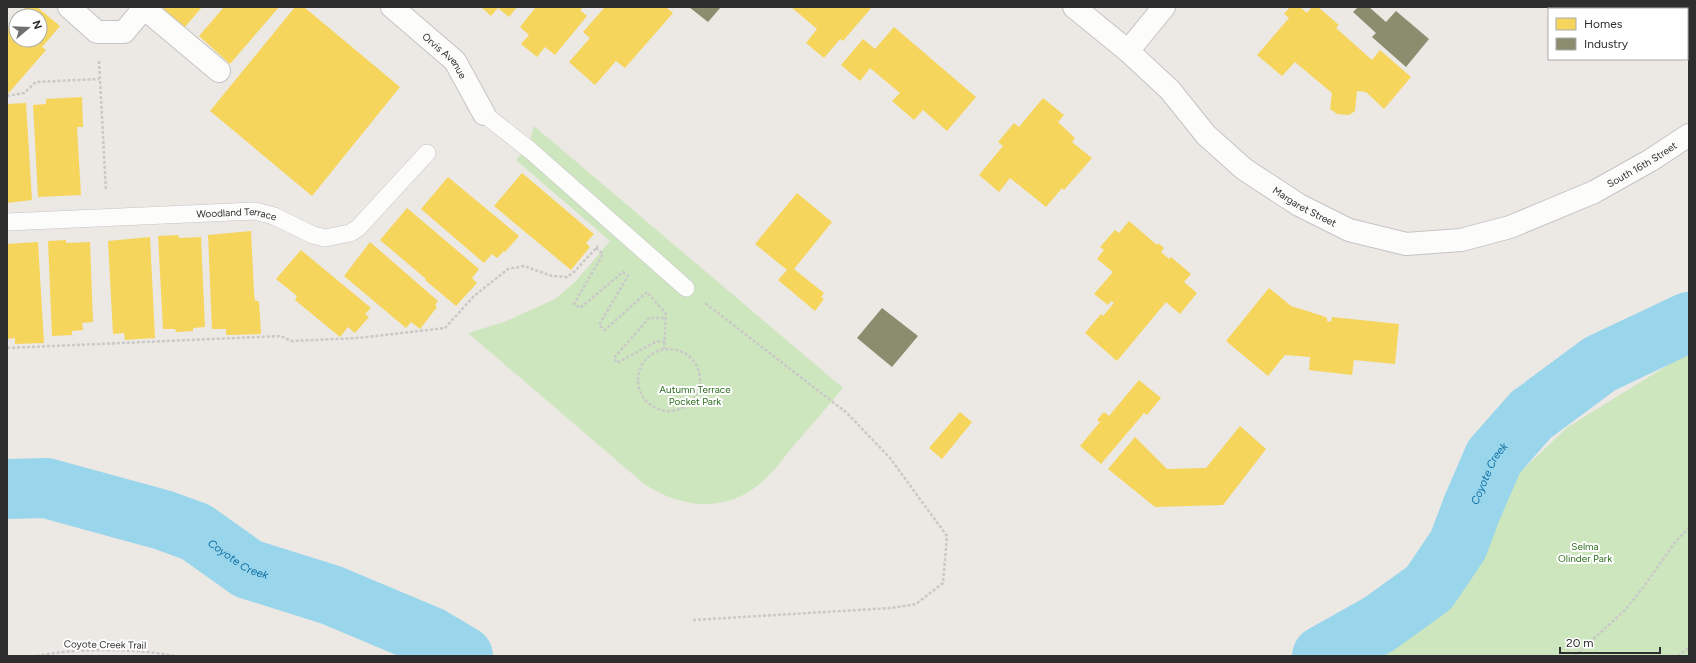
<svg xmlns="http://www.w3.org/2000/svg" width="1696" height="663" font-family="Figtree,sans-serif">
	<rect width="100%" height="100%" fill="#ece8e4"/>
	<path fill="#cee6be" d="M534,126l309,262c-16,19 -32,38 -48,56 -11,13 -21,28 -34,39 -36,31 -82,25 -118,0l-175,-150 36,-11 51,-23 20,-17 35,-41 -94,-81 13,-15z
		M1689,352v304h-366l245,-229z"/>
	<path fill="#f6d55c" d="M26,7h11l23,19 -18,21 4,3 -39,45v-66l9,-11v22h24v-24h-22z
		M165,7h37l-17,20 -22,-17z
		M224,7h55l-49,57 -31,-28z
		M295,7h9l96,80 -88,109 -102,-85z
		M481,7h36l-8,10 -11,-9 -7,8z
		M536,7h47l-3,3 7,6 -32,39 -10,-8 -8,10 -16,-13 8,-9 -9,-8z
		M605,7h61l7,6 -48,55 -9,-7 -21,24 -26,-23 21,-24 -7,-6z
		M791,7h81l-29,34 -3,-2 -16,19 -18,-15 11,-14z
		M1290,7h10l7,6 5,-6h6l21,18 -3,3 36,32 8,-10 31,27 -27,32 -18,-17 -9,-1 -2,20 -6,4 -12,-1 -7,-5 2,-16 -37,-31 -13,14 -25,-21 32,-37 -5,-4z
		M1565,7h21l2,2h-25z
		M1602,7h46l3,2h-46z
		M894,27l82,70 -29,34 -24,-21 -9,10 -22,-19 8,-8 -30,-25 -10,13 -19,-16 22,-26 12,10z
		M82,97l1,30h-6l4,68 -43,2 -5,-92 13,-1v-5z
		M1043,98l21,17 -6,7 17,16 -3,4 20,16 -28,32 -2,-2 -16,19 -36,-29 -11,14 -20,-17 24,-29 -5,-4 16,-19 5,4z
		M26,103l6,97 -25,3v-99z
		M522,173l72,61 -8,9 4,4 -19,23 -77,-64z
		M448,177l71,59 -14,16 -1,-1 -7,7 -5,-4 -8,9 -63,-54z
		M797,193l35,29 -38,47 30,24 -3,4 3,2 -9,12 -37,-31 9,-10 -32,-26z
		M407,208l72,61 -7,9 5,5 -21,23 -31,-26 1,-1 -46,-39z
		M1129,221l28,24 1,-2 6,5 -3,4 8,7 2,-2 20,17 -7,8 13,11 -17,21 -14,-12 -49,59 -32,-28 16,-19 2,2 11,-13 -3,-2 -3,4 -14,-11 19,-22 -16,-13 7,-9 -4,-3 15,-17 4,3z
		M251,231l3,62 1,8h4l2,33 -35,1v-6h-14l-4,-94z
		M178,235l1,3 22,-1 4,90 -12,1v3l-17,1 -1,-3h-12l-5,-93z
		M150,237l5,101 -30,2 -1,-7 -11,1 -5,-93z
		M66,240v3l24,-1 3,80 -11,1 1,7 -11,1v4l-20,1 -4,-95z
		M38,242l6,101 -29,1v-6l-8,1v-95z
		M370,242l68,59 -3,4 2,2 -17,22 -9,-7 -5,6 -62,-52z
		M301,250l70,58 -6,6 4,3 -14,16 -7,-6 -8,10 -45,-37 2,-4 -21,-17z
		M1269,288l22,18 32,10 4,2v3l4,1 1,-5 67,7 -4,40 -41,-4 -2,15 -43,-5 1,-13 -25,-2 -17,21 -42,-35z
		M1139,380l22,18 -14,17 -3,-2 -43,51 -21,-18 20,-24 -3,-2 7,-8 5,4z
		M960,412l12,10 -30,37 -13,-11z
		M1240,426l26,23 -43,56 -68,2 -47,-38 27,-32 32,32 39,-1z"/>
	<path fill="#8c8c6e" d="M689,7h32l-13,15z
		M1358,7h11l17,15 10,-11 33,28 -23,28 -34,-30 4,-4 -23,-21z
		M882,308l36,28 -26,31 -35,-29z"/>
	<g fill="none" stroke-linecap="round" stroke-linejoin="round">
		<g stroke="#99d6ec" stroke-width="60">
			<path id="s1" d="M7,489l39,-1 117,32 33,12 52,37 83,26 100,42 32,19"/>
			<path id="s2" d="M1322,656l57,-32 50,-36 29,-43 14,-37 22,-51 37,-42 69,-51 89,-42"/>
		</g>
		<defs>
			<g id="lane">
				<path d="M484,114l47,37 155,137"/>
				<path id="s3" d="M7,222l248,-11 19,5 39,19 12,3 25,-5 8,-5 69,-75"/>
			</g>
			<g id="street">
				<path d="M69,7l28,25h27l20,-24 75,63"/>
				<path id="s4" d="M392,7l63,54 29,53"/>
				<path id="s5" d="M1074,7l54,44 42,39 36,45 38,34 55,36 50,25 57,14 55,-4 49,-13 84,-35 57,-32 38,-25"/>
				<path d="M1128,51l36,-44"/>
			</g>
		</defs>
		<use href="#lane" stroke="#c5c4c5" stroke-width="18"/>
		<use href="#street" stroke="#c5c4c5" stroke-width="24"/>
		<path stroke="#c9c9c8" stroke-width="2.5" stroke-dasharray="3 2" stroke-linecap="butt" d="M99,61l7,130
			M7,96l17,-3 12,-11 63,-3
			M596,248l7,6 -29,50 6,4 43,-36 5,4 -29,49 6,5 42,-38 19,22 -2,35
			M665,342l-8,-1 -40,22 -3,-5 35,-40h16
			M7,348l274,-12 10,5 67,-3 87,-10 29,-32 34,-27 16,-3 28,10 15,1 7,-5 24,-26
			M638 380a31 31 0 1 1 62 0a31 31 0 1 1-62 0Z
			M693,620l198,-12 25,-4 27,-21 4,-47 -57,-78 -43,-45 -142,-110
			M37,656c38,-8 98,-8 137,0
			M1575,656l50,-46 17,-21 34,-48 13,-13
			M1678,656l11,-8"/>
		<use href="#lane" stroke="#fcfcfb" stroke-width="17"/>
		<use href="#street" stroke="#fcfcfb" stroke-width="22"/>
	</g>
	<g text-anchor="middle" stroke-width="4" stroke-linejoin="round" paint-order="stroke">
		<g font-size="10" fill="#2e2e2e" stroke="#fff">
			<text dy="4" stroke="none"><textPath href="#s4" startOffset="72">Orvis Avenue</textPath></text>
			<text dy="4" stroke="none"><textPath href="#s5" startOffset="668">South 16th Street</textPath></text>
			<text dy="4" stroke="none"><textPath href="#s5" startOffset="307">Margaret Street</textPath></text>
			<text dy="4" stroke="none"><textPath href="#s3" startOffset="230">Woodland Terrace</textPath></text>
			<text transform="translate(105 644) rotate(1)" y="4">Coyote Creek Trail</text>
		</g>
		<g font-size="10" fill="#2c6e1b" stroke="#fff">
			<text x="695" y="393">Autumn Terrace<tspan x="695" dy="12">Pocket Park</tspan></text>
			<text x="1585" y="550">Selma<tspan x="1585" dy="12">Olinder Park</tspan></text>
		</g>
		<g font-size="11" font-style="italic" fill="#0d6fa3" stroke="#fff">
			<text dy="4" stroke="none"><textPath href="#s2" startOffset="257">Coyote Creek</textPath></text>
			<text dy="4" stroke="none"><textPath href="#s1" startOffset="246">Coyote Creek</textPath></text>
		</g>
	</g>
	<rect width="1696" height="663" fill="none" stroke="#2e2e2e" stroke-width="16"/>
	<rect x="1548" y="8" width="140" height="52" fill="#ffffff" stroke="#ababab"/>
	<rect x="1556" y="18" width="20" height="12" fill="#f6d55c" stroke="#ababab"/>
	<text x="1584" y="28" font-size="12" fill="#2e2e2e">Homes</text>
	<rect x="1556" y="38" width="20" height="12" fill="#8c8c6e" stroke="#ababab"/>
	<text x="1584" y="48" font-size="12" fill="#2e2e2e">Industry</text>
	<g transform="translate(28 28) rotate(71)"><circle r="19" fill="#ffffff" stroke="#ababab"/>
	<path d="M0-3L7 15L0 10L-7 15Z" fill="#706f6e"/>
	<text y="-6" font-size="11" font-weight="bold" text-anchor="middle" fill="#2e2e2e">N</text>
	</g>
	<path d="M1560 647v6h100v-6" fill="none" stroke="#2e2e2e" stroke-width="2"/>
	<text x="1566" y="647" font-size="12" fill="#2e2e2e" stroke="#ffffff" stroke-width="3" paint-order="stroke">20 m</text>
</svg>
